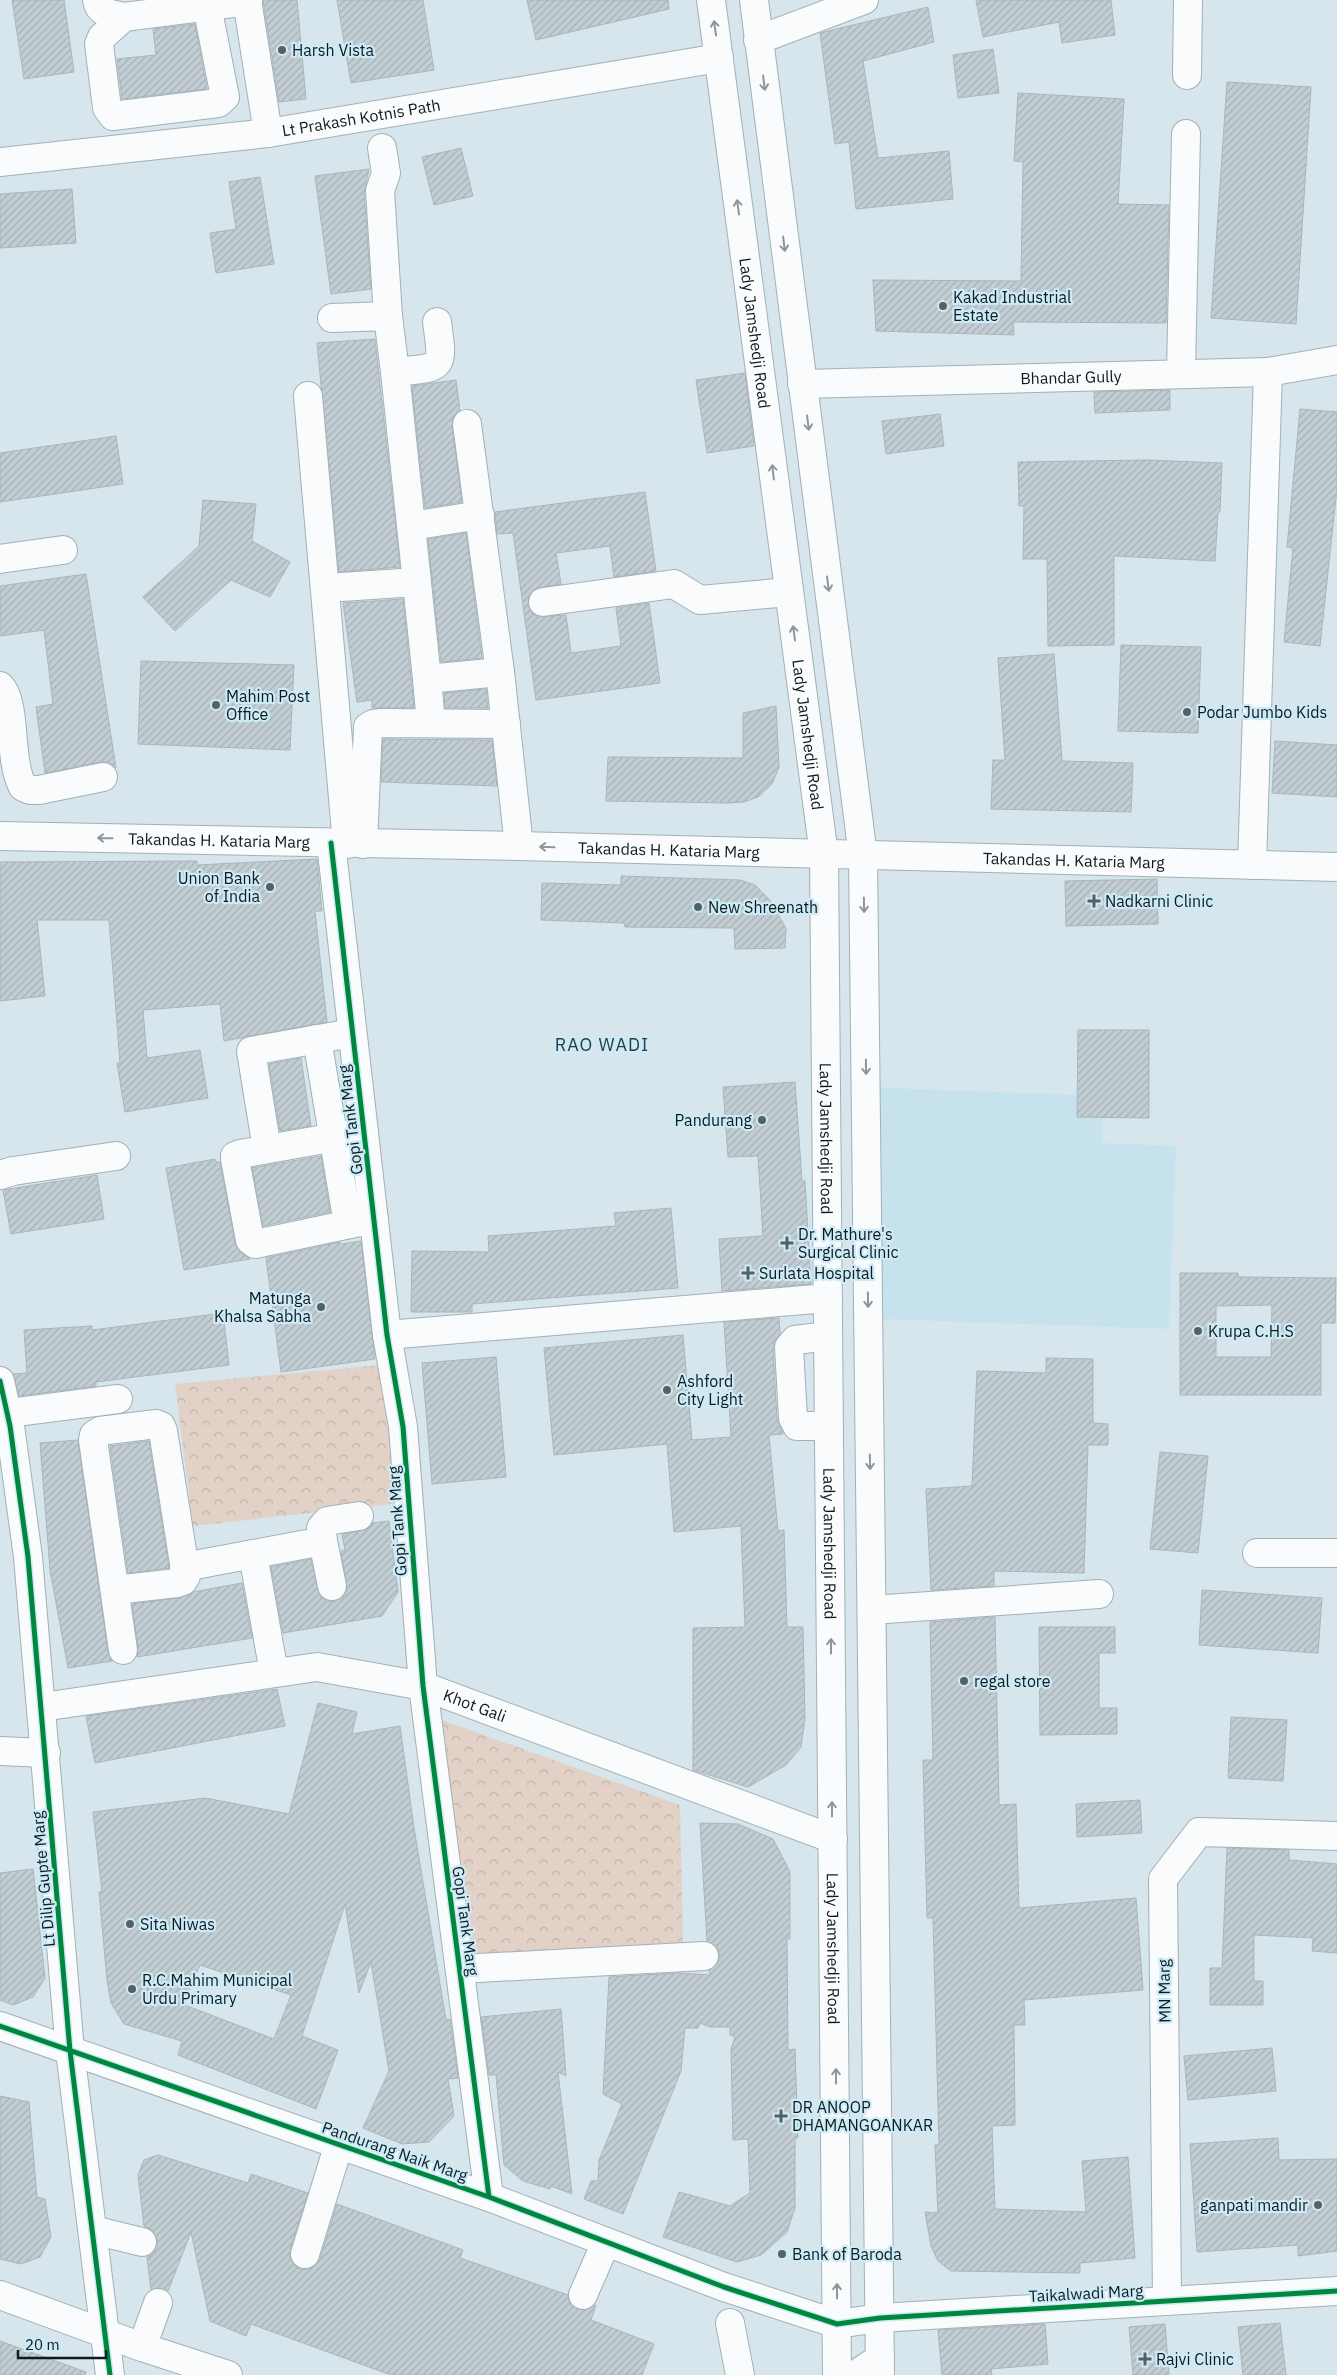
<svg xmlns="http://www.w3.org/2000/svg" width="1337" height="2375" font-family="'IBM Plex Sans',sans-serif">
	<defs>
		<pattern id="park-crowns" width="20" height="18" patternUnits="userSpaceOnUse" patternTransform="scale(1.25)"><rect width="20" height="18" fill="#e2d1c7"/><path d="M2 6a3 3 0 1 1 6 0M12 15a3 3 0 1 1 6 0" fill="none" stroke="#c1b3aa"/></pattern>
		<pattern id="building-hatch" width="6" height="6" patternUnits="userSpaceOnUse" patternTransform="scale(1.25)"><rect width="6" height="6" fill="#c2ced3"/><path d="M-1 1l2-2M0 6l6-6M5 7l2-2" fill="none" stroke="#a6b0b5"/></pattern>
	</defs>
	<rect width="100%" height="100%" fill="#d6e6ec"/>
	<path fill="#c6e3ed" d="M861,1087l242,9 -1,47 74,3 -7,183 -317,-11z"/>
	<path fill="url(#park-crowns)" d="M381,1365l19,138 -207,23 -18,-142z
		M436,1718l244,87 3,140 -209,13z"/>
	<path fill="url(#building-hatch)" stroke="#a9b6ba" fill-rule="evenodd" d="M12,0h52l10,72 -50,7z
		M263,0h34l9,99 -27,3z
		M337,0h86l11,70 -83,13z
		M527,0h141l1,9 -133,31z
		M976,0h135l4,35 -53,8 -3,-21 -76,15z
		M928,7l6,35 -71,19 15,97 71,-7 4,48 -97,10 -7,-67 -14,2 -15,-111z
		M195,24l12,65 -85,10 -5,-40 39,-4 -3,-26z
		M993,49l6,44 -41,5 -5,-43z
		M1227,82l84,5 -15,237 -85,-6z
		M1018,93l106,6 -6,105 51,1 -3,118 -153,-1 1,13 -138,-4 -3,-51 148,1 2,-119 -9,-1z
		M461,148l12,48 -39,9 -12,-48z
		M369,169l-5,23 7,97 -40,5 -16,-118z
		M260,177l14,87 -58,9 -6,-40 26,-4 -7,-47z
		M72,189l4,54 -76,5v-54z
		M375,339l25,228 -61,5 -22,-229z
		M745,373l9,73 -47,7 -11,-73z
		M456,380l4,31 -7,7 -1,8 10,76 -37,6 -13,-122z
		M1170,390v20l-75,3 -1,-21z
		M1300,409l37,3v77l-17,157 -36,-4 9,-94 -6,-1z
		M940,414l4,32 -58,8 -4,-33z
		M116,436l7,48 -123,18v-49z
		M1146,460l76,3 -2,49h-2l-3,49 -101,-5v89l-66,1 -1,-87h-24l1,-53h-5l-1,-44z
		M645,492l11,79 -42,6 -4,-31 -54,7 5,31 -27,5 -5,7 -1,8 3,8 7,5 28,-2 5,38 50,-7 -5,-38 33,-5 11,80 -124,17 -23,-167 -16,1 -2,-22z
		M203,500l53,4 -4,37 38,21 -20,35 -39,-17 -56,51 -32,-34 56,-51z
		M466,533l16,125 -41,4 -13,-123z
		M86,574l30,194 -8,-6h-8l-55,11 -9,-66 17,-3 -9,-74 -44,6v-50z
		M403,599l11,109h-42v-8l-15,2 -14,-99z
		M1121,645l80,2 -3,86 -80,-2z
		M1054,654l8,107 71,2 -2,49 -140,-3 2,-49h12l-7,-102z
		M141,661l153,4 -4,85 -152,-6z
		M486,689l2,19h-43l-1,-15z
		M776,706l3,61 -7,17 -14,13 -14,5 -17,1 -121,-2 2,-44 135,1v-45z
		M383,739l109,1 5,46 -116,-4z
		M1275,741l62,4v52l-65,-4z
		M317,859l5,52h-7l12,111 -103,19 -4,-37 -77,6 4,48 53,-8 8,48 -83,14 -8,-49h3l-11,-143h-72l8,76 -45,5v-139l197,-1v4z
		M621,876l119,4 15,5 13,13 18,30 -1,20 -50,1 -1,-21 -109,-1 -1,-4 -83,-3 1,-37 79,2z
		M1157,879l1,45 -92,2 -1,-45z
		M1078,1030h71v88l-72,-1z
		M301,1058l10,68 -31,5 -11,-67z
		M795,1082l7,99h3l6,103 -89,7 -3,-52 44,-3 -5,-80 -30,1 -5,-70z
		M321,1156l9,56 -67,14 -11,-58z
		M215,1159l1,3h4l15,81 5,9 10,7 -66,11 -18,-102z
		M97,1175l7,44 -93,15 -8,-44z
		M671,1208l7,80 -206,16v8h-61l1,-61 77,1 -1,-16 128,-10 -2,-13z
		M361,1241l14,118 -94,13 -15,-114 74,-16 1,2z
		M1180,1273h58v4l98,1 -1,45h-14v72h-141zM1272,1305l-1,52h-55v-51z
		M223,1313l6,52 -133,17v4l-77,10 -6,-22 14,-1 -3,-43 68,-4v4z
		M779,1318l1,15 -7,15 4,71 6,15 -14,1 9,96 6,-1 3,97h16l2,92 -4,28 -15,18 -38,22 -55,-17v-142l52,-1 -4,-101 -67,6 -7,-88 -113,11 -10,-107 139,-13 9,105 39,-3 -7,-115z
		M496,1357l10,120 -74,7 -10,-121z
		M1046,1358l47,1v64l15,1v21h-20l-4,128 -90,-2v15l-63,4 -5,-101 46,-3 5,-115 69,2z
		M78,1440l30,212 4,9 -44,7 -18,-98 -10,-127z
		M149,1441l20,127 -41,5 -18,-127z
		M1160,1452l48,4 -10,97 -48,-4z
		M389,1521l9,71 -16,24 -99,17 -12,-66 40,-8 9,37 7,5h9l7,-4 4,-6 -6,-40 4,-1 -3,-16 19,-3 7,-3 4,-5z
		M242,1583l10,55 -115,19 1,-9 -6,-44 47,-6 14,-6z
		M1202,1590l120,8 -4,55 -119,-8z
		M995,1617l4,188 17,-1 3,104 117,-10 7,92 -119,10 1,25h-11l1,100 -23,1 3,83 91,3 -4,-51 46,-4 7,101 -55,5v10l-129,-2 -13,-10 -7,-15 -6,-34 13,1 -3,-68h4l-6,-227h-6l-4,-158h10l-3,-138z
		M1039,1627h76v26h-16v55h18v26l-77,1z
		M277,1689l8,37 -190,37 -9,-47z
		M318,1703l39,9 -5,22 48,-8 14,102 32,192 4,-1 8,59 -10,1 6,37 -25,26 -27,2 -39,-16 26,-57 -18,-109 -12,31 -14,-89 -43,132 36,14 -22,59 -138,-54 4,-14 -58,-17 -13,-21 -4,-23 -8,-88h3l-9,-80 112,-14 84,16zM200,1965l91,30 -17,44 -92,-35z
		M1231,1717l56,3 -4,61 -55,-3z
		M1140,1800l2,33 -65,4 -1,-33z
		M700,1823l38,1 35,15 17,33v67h-3l1,111 7,-1 3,89h-3v70l-8,24 -26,23 -24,7 -74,-25 16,-45 51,14 20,-13 -2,-54 -15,1 -2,-91 4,-12 -5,-2v-8h-20l-10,-4 -2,5h-13l-4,43 -58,143 -39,-15 7,-18h7l1,-21 23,-56 -19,-10 6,-117 69,-4 32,2 -1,-5 9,-7 2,-8 -3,-7 -10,-7z
		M1227,1848l62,2v10l48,4v89l-25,-2 1,-13 -59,-3v46h9v24h-53v-37h12z
		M33,1869l12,109 -12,19 -20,8 -13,-5v-127z
		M561,2009l5,67 -8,-4 14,122 -21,-8 -1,3 -27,-8 -19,-16 -8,-90h-7l-8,-58z
		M1272,2048l4,43 -88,9 -4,-44z
		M0,2096l29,6 8,95 8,2 6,38 -11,20 -19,7 -21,-5z
		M1278,2138l1,22 58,-1v92l-39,5v-11l-101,7 -7,-108z
		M158,2155l90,28 3,-9 57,19 -18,57v8l4,7 6,4h9l7,-4 4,-6 17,-55 126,46 -3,8 108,37 2,9 7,5 8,1 11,-5 -5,15 63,24 -12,31h-251l-140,-51 -5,12 -36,-15 -19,-89 -23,59 -5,-3 -12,2 -4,-33 7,-5 3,-6v-8l-5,-8 -8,-4 -6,-51 6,-15z
		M1280,2323l6,52h-43l-5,-48z
		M1045,2324l3,40 -57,5 1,6h-50l-4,-45z
		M1165,2324l4,51h-36l-4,-48z
		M0,2341l86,31 -1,3h-85z"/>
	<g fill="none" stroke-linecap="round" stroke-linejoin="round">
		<defs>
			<g id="minor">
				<path d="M97,0c2,14 15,14 27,17"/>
				<path d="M206,0l1,6 18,91 -7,6 -105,13 -6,-8 -8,-64 3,-7 22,-20 124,-16"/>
				<path d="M247,0l21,133"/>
				<path d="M758,40l106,-40"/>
				<path d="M1187,75l1,-75"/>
				<path d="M382,148l4,25 -6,18 8,125"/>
				<path id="s1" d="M0,162l268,-29 451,-75"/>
				<path d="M332,318l56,-2 7,56"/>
				<path d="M437,322c7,49 6,45 -42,50l32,307 73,-7"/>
				<path d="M1181,372l5,-238"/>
				<path id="s2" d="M802,384l466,-12 69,-12"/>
				<path d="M308,396l39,448"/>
				<path d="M467,424l33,248 19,174"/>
				<path d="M412,526l68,-11"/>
				<path d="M0,559l63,-9"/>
				<path d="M341,587l76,-5"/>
				<path d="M543,602l131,-18 26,16 89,-8"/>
				<path d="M427,679l4,44"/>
				<path d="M0,686c17,16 8,75 23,101l7,3h9l64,-13"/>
				<path d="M331,843l56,492 16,92 20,259 66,511"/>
				<path d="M363,844l5,-117 5,-3 9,-1 124,1"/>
				<path d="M1252,865l16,-493"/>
				<path d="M317,1039l31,185"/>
				<path d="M364,1132l-124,22 -5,2v3l15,81 5,4 119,-25"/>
				<path d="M267,1149l-16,-98 101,-18"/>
				<path d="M0,1175l13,-4 103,-15"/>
				<path d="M387,1335l441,-37"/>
				<path d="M828,1336l-33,4 -6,7 4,71 4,8h32"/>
				<path d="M0,1381l10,45 18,131 42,494 40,324"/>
				<path d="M0,1414l118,-15"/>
				<path d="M323,1541l-2,-13 6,-7 32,-5"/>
				<path d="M1257,1553h80"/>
				<path d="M253,1554l21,119"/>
				<path d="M184,1567l139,-26 9,45"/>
				<path d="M115,1590l62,-7 6,-2 3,-5 -23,-145 -2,-5 -5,-2 -56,7 -6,4 -1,5 30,210"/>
				<path d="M872,1610l227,-16"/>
				<path id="s3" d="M42,1707l275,-40 106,19 410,153"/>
				<path d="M0,1751l46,2"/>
				<path d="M460,1969l244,-13"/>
				<path d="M0,2026l489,171 235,90 113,37 43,-6 457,-27"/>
				<path d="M93,2230l49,12"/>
				<path d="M305,2254l34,-110"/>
				<path d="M0,2295l142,52 86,28"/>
				<path d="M583,2295l23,-53"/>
				<path d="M1167,2301l-4,-422 36,-47 138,4"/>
				<path d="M730,2323l10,52"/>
				<path d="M142,2347l16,-44"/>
				<path d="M855,2375l25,-17"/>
			</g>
			<g id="major">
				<path id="s4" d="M711,0l113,855 13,1520"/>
				<path d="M754,0l109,856 17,1519"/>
				<path id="s5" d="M0,836l519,10 818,21"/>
			</g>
		</defs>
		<use href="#minor" stroke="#a3b0b5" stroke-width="30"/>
		<use href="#major" stroke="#a3b0b5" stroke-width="30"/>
		<use href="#minor" stroke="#f9fbfc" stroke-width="28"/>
		<use href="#major" stroke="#f9fbfc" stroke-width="28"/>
		<defs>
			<path id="cycleway" d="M331,843l56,492 16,92 20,259 66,511
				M0,1381l10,45 18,131 42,494 40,324
				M0,2026l489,171 235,90 113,37 43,-6 457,-27"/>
		</defs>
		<use href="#cycleway" stroke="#ccebf6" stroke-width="8"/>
		<use href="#cycleway" stroke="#00873e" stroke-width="5"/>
	</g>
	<defs><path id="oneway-shaft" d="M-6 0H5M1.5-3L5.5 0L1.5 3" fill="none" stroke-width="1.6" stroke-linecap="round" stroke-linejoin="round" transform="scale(1.25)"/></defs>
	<g stroke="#909698">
		<use href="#oneway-shaft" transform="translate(715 28) rotate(-98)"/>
		<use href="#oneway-shaft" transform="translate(764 83) rotate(83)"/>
		<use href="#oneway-shaft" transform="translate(738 207) rotate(-98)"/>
		<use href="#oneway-shaft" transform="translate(784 244) rotate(83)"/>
		<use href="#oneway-shaft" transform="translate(808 423) rotate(83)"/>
		<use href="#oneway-shaft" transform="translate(773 472) rotate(-97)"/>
		<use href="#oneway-shaft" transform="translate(828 584) rotate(83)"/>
		<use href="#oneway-shaft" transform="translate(794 633) rotate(-98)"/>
		<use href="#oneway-shaft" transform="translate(105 838) rotate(-179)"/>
		<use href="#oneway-shaft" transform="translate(547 847) rotate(-178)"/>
		<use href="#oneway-shaft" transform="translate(864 905) rotate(89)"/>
		<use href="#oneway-shaft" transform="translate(866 1067) rotate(89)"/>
		<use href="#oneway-shaft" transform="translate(868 1300) rotate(89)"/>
		<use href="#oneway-shaft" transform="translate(870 1462) rotate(89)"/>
		<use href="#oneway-shaft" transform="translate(831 1646) rotate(-90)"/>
		<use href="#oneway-shaft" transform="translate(832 1809) rotate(-90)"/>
		<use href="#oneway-shaft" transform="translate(836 2076) rotate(-90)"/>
		<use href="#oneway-shaft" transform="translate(837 2291) rotate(-90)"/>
	</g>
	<g fill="#556166" stroke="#ccebf6" stroke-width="2">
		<circle cx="282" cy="50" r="5"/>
		<circle cx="943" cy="306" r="5"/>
		<circle cx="216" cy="705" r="5"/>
		<circle cx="1187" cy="712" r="5"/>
		<circle cx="270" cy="887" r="5"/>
		<path d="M1091.5 893.5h5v5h5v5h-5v5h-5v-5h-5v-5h5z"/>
		<circle cx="698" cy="907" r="5"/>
		<circle cx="762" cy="1120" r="5"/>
		<path d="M784.5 1235.5h5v5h5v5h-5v5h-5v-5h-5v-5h5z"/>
		<path d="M745.5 1265.5h5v5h5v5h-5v5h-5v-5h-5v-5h5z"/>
		<circle cx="321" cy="1307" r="5"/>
		<circle cx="1198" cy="1331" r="5"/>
		<circle cx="667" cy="1390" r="5"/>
		<circle cx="964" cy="1681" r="5"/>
		<circle cx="130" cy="1924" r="5"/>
		<circle cx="132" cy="1989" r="5"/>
		<path d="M778.5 2108.5h5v5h5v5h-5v5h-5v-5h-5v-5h5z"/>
		<circle cx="1318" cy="2205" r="5"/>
		<circle cx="782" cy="2254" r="5"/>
		<path d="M1142.5 2351.5h5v5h5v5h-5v5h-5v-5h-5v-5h5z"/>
	</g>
	<g text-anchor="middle" stroke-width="4.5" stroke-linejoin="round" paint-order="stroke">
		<g font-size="16" fill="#0f1a1e" stroke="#ccebf6" text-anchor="start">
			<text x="292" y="56">Harsh Vista</text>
			<text x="953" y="303">Kakad Industrial<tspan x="953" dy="18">Estate</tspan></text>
			<text x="226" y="702">Mahim Post<tspan x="226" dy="18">Office</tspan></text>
			<text x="1197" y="718">Podar Jumbo Kids</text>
			<text x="260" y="884" text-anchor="end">Union Bank<tspan x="260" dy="18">of India</tspan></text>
			<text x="1105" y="907">Nadkarni Clinic</text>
			<text x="708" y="913">New Shreenath</text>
			<text x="752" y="1126" text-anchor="end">Pandurang</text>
			<text x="798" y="1240">Dr. Mathure's<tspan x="798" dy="18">Surgical Clinic</tspan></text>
			<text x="759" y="1279">Surlata Hospital</text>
			<text x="311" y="1304" text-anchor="end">Matunga<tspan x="311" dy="18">Khalsa Sabha</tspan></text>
			<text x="1208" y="1337">Krupa C.H.S</text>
			<text x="677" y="1387">Ashford<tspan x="677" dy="18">City Light</tspan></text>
			<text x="974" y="1687">regal store</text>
			<text x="140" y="1930">Sita Niwas</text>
			<text x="142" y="1986">R.C.Mahim Municipal<tspan x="142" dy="18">Urdu Primary</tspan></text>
			<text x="792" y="2113">DR ANOOP<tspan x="792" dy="18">DHAMANGOANKAR</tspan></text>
			<text x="1308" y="2211" text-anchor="end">ganpati mandir</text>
			<text x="792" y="2260">Bank of Baroda</text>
			<text x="1156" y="2365">Rajvi Clinic</text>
		</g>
		<g font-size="16" fill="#0f1a1e" stroke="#ccebf6">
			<text dy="6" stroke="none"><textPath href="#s1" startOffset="364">Lt Prakash Kotnis Path</textPath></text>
			<text dy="6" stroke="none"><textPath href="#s4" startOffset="336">Lady Jamshedji Road</textPath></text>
			<text dy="6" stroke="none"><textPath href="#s2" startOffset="269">Bhandar Gully</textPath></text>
			<text dy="6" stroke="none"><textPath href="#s4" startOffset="741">Lady Jamshedji Road</textPath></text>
			<text dy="6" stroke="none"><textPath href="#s5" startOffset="219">Takandas H. Kataria Marg</textPath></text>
			<text dy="6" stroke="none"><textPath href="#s5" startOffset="669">Takandas H. Kataria Marg</textPath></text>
			<text dy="6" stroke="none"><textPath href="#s5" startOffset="1074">Takandas H. Kataria Marg</textPath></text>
			<text transform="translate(350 1120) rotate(-97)" y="6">Gopi Tank Marg</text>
			<text dy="6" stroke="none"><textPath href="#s4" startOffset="1146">Lady Jamshedji Road</textPath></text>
			<text transform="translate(397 1521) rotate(-94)" y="6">Gopi Tank Marg</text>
			<text dy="6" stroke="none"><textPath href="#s4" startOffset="1551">Lady Jamshedji Road</textPath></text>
			<text dy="6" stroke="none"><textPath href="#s3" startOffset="441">Khot Gali</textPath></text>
			<text transform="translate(43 1879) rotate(-95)" y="6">Lt Dilip Gupte Marg</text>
			<text transform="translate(466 1921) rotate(82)" y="6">Gopi Tank Marg</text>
			<text dy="6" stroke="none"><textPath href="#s4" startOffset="1956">Lady Jamshedji Road</textPath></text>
			<text transform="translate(1164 1991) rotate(-91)" y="6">MN Marg</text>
			<text transform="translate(395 2151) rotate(19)" y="6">Pandurang Naik Marg</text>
			<text transform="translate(1086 2293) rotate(-3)" y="6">Taikalwadi Marg</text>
		</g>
		<g font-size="18" letter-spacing="1" fill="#243f47" stroke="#ccebf6">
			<text x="602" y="1051">RAO WADI</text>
		</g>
	</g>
	<path d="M18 2350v8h88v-8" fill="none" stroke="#0f1a1e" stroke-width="2.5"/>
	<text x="25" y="2350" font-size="15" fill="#0f1a1e" stroke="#ccebf6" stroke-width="4" paint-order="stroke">20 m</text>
</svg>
